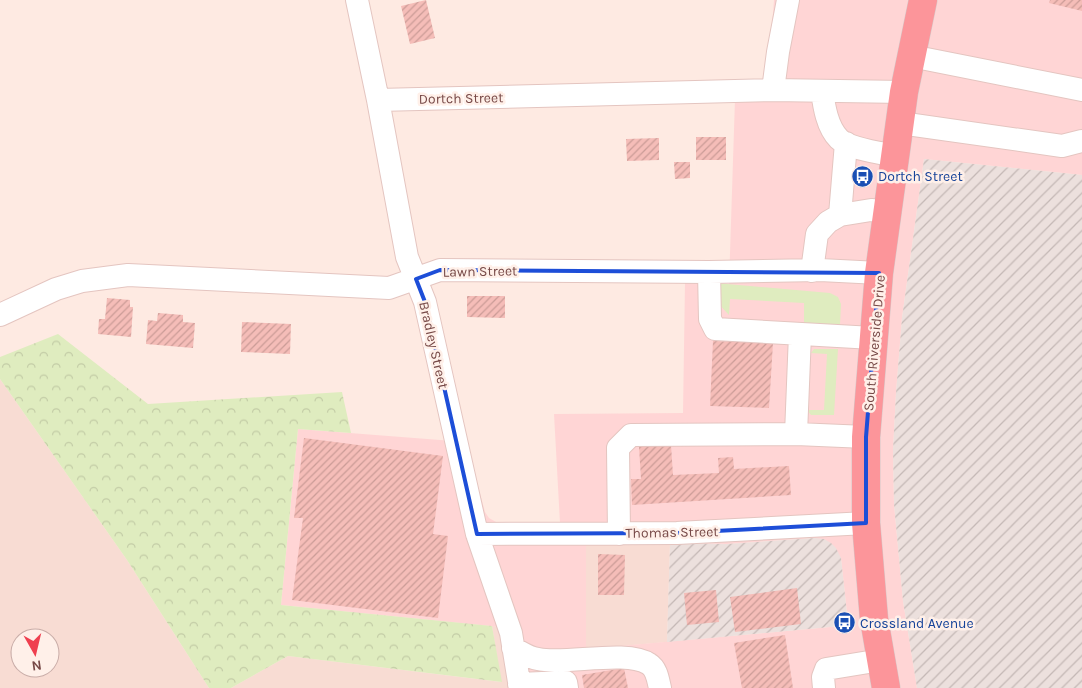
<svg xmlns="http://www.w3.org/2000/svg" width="1082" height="688" font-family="Karla,sans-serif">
	<defs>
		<pattern id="industrial-furrows" width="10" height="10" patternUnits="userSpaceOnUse" patternTransform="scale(1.25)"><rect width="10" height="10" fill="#ece0dd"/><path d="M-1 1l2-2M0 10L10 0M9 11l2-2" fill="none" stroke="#c4b8b5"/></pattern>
		<pattern id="forest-crowns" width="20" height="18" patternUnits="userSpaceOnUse" patternTransform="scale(1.25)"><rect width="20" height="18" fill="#dfecbf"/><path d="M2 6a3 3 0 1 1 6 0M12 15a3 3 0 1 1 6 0" fill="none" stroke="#c3cca6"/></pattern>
		<pattern id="building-hatch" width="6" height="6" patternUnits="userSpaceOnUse" patternTransform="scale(1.25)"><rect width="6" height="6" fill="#f5bdb8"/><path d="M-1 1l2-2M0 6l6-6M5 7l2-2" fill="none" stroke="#cb9c97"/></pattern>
	</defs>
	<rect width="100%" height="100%" fill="#feeae2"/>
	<path fill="#f8dcd3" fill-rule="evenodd" d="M0,379l127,181 82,128h-209zM20,638h30v30h-30z
		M586,542l84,1 -3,99 -81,7z
		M492,626l29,3 11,59h-301l57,-32 213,26z"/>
	<path fill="#ffd5d5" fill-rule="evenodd" d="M774,0h308v175l-158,-16 -22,159 -6,75 -3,57 1,54 9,97 14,87h-385l-12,-59 -239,-24 17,-176 168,13 19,70 4,6 7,4 8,2 56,-1 -6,-109 129,-1 2,-130 44,1 6,-185 32,-2zM815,538l26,20 7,65 -7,3 -255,23v-107l141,2z"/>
	<path fill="url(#industrial-furrows)" d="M924,159l158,16v513h-165l-14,-87 -9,-97 -1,-54 3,-57 6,-75z
		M815,538l9,1 7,4 5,5 5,10 7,65 -7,3 -174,16 3,-99 57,1z"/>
	<path fill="#dfecbf" d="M716,283l114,10 8,4 3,7 -1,21h-36v-22l-74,-4 -1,16 -14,-15z
		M814,349h24l-4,66h-23l-4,-5h17l3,-56 -16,-1z"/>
	<path fill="url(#forest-crowns)" d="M58,334l90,70 194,-12 9,41 -53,-4 -17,176 211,21 10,56 -214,-26 -57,32h-22l-82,-128 -127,-181v-22z"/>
	<path fill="url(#building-hatch)" d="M426,0l9,38 -25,6 -9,-38z
		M1050,0h32v11l-33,-8z
		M696,137h30v23h-30z
		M659,138v22l-32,1 -1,-22z
		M674,162h16v16l-15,1z
		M467,296h38v22l-38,-1z
		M107,298l23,2v7h3l-2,30 -33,-3 1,-15h6z
		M158,313l25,2v7l12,1 -2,25 -47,-4 2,-24 9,1z
		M242,322l49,2 -1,30 -49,-2z
		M713,341l60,2 -4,65 -59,-2z
		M304,438l139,18 -10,78 15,2 -10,82 -146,-18 11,-82h-9z
		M671,445l2,30 46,-2 -1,-15 15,-1 1,12 55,-3 2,29 -159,10 -1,-26h10l-2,-32z
		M598,554l27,1 -1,40h-26z
		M797,588l4,36 -66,8 -5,-35z
		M716,590l3,32 -32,3 -3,-32z
		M785,635l8,53h-51l-8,-45z
		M624,668l4,20h-44l-2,-13z"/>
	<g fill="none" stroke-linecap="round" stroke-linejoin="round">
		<defs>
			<path id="minor" d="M357,0l21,100 29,157 18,45 52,232 34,99 9,55
				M911,56l171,34
				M773,90l5,-38 10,-52
				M822,91c2,15 5,36 17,48 10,10 43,14 57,17
				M378,100l395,-10 131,2
				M900,123l162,23 20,-5
				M840,215l6,-72
				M812,271l5,-37 11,-12 12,-7 31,-5 17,2
				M709,272l1,47 5,10 158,9
				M0,315l56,-26 26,-8 46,-6 261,13 51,-18 269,2 111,-2 59,3
				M796,434l4,-100
				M477,534l200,-1 189,-10
				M619,534l-1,-86 13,-13 165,-1 70,3
				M513,648c8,4 16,10 25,11 27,6 89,-10 111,5 8,5 9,16 11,24
				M519,684l47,-2 1,6
				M824,688l-1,-11 3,-8 55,-9"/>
			<path id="highway" d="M886,688l-12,-69 -8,-96v-86l13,-164 25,-181 19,-92"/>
		</defs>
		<use href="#minor" stroke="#e4c5c0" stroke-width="24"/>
		<use href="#highway" stroke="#d6c8c8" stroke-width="29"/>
		<use href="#minor" stroke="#fff" stroke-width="22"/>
		<use href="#highway" stroke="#fc959a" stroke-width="28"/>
	</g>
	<path fill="none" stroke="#1d4ed8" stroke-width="4" stroke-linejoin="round" d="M440,270l439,3 -13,164v86l-189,10 -200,1 -52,-232 -9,-23z"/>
	<defs>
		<symbol id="bus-disc" viewBox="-11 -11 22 22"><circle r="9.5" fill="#1a4fb4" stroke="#fff0e9"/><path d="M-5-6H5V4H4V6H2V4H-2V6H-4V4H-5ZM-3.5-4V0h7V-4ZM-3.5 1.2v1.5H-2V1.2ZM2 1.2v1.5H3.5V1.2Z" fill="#fff"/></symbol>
	</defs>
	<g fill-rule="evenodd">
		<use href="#bus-disc" x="850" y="164" width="25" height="25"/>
		<use href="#bus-disc" x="832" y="610" width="25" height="25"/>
	</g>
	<g text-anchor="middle" stroke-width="5" stroke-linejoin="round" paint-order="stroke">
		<g font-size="14" fill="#774947" stroke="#fff0e9">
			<text transform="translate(461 98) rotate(-1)" y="5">Dortch Street</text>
			<text transform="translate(480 271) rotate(-1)" y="5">Lawn Street</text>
			<text transform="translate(874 343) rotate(-85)" y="5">South Riverside Drive</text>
			<text transform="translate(434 345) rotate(77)" y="5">Bradley Street</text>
			<text transform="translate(672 532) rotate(-1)" y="5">Thomas Street</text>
		</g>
		<g font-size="14" fill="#164399" stroke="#fff0e9" text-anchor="start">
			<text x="878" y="181">Dortch Street</text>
			<text x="860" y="628">Crossland Avenue</text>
		</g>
	</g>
	<g transform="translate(35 653) rotate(172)"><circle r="24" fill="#fff0e9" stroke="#c9ada8"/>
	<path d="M0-4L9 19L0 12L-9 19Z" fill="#ef3f4f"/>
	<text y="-8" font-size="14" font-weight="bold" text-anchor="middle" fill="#774947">N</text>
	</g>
</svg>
